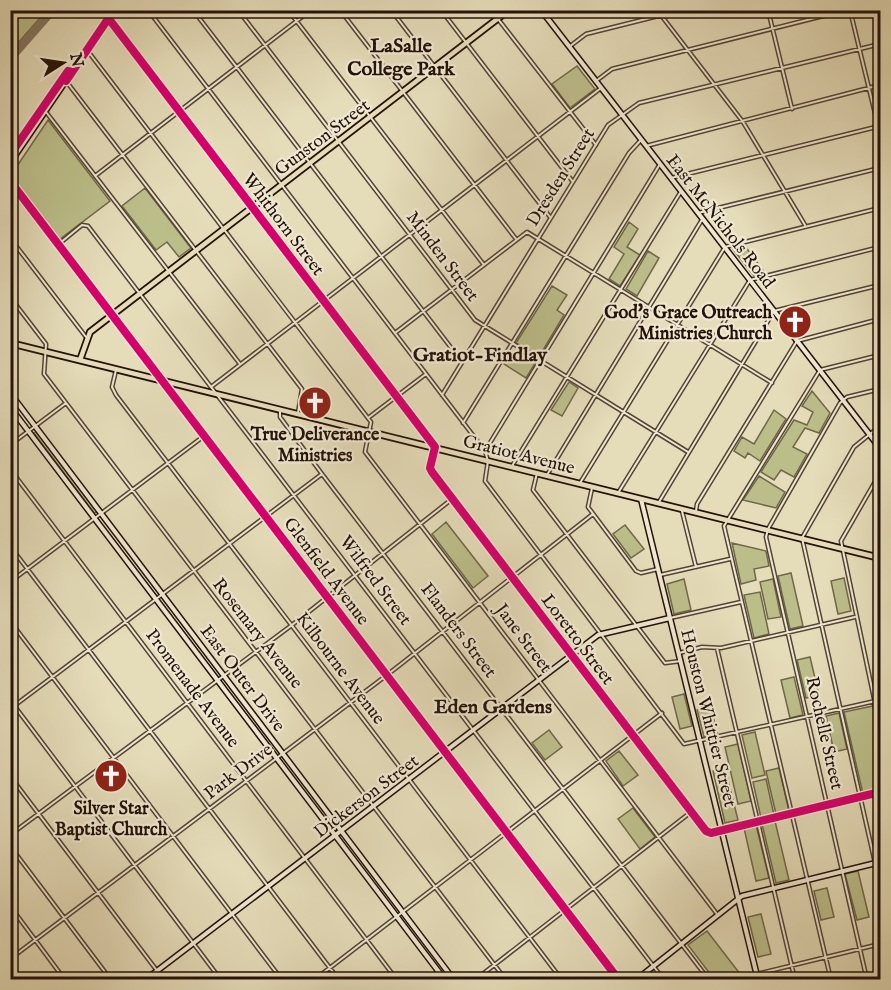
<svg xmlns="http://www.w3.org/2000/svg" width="891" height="990" font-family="'IM FELL English',serif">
	<rect width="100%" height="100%" fill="#e5dcb9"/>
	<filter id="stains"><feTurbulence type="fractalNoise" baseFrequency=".00333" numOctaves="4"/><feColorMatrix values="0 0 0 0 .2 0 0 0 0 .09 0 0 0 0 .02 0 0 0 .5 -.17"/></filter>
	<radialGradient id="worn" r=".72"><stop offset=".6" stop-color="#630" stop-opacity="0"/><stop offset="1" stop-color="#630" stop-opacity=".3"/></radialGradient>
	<path fill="#bcbe8a" stroke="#706849" stroke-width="1.5" d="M11,10l35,1 -35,40 -1,-40z
		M577,66l18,23 -25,19 -18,-24z
		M48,120l62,81 -50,38 -49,-64z
		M145,188l46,60 -12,9 -12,-15 -11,8 -34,-44z
		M629,222l9,7 -11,18 13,8 -20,31 -11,-7 15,-25 -10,-7z
		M745,246l20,27 -11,3 -21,-27z
		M648,251l11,7 -22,38 -11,-7z
		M552,286l15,9 -10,15 7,5 -25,42 -23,-14z
		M511,352l12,7 2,-3 11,6 -10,16 -22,-14z
		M569,382l9,6 -16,28 -11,-6z
		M812,391l18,22 -11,20 -14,-5 -12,19 14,7 -13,23 -13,-7 -7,10 -13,-8 33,-52 13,5 6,-13 -11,-6z
		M774,410l12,9 -26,42 -12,-8 -3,5 -11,-7 8,-14 12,7z
		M37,431l61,81 -4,1 -60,-80z
		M759,476l26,16 -9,16 -33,-8z
		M446,522l42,54 -15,12 -41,-54z
		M625,525l19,24 -13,9 -18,-24z
		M732,543l34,8 3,15 -15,3 2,11 -15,4z
		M791,573l12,53 -13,3 -12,-53z
		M844,578l7,33 -13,3 -7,-33z
		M684,579l7,31 -17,4 -7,-30z
		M773,579l8,38 -13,2 -8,-37z
		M760,592l9,42 -15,4 -10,-43z
		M810,657l9,38 -13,3 -9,-38z
		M794,677l9,38 -13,3 -9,-38z
		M684,694l8,32 -12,3 -8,-32z
		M873,706l7,33v51l-17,4 -19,-82z
		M711,707l6,26 -13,4 -7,-27z
		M839,713l8,36 -13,3 -8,-36z
		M549,730l13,17 -17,13 -13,-17z
		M755,732l10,43 -13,3 -10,-43z
		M738,744l13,57 -13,3 -13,-57z
		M619,751l19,24 -15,11 -17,-25z
		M725,768l13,52 -13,3 -12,-52z
		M779,768l10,43 -13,3 -10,-43z
		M766,779l8,36 -13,3 -8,-36z
		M633,808l22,29 -15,12 -22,-30z
		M775,821l14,59 -13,3 -14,-59z
		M756,825l13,53 -13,3 -12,-53z
		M858,871l11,46 -12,3 -12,-46z
		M827,888l7,29 -13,3 -7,-29z
		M761,914l10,40 -13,3 -10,-40z
		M707,931l37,48h-30l-26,-34z"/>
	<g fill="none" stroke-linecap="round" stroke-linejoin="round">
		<path stroke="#847660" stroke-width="8" d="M10,59l43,-49"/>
		<defs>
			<path id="street" d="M148,10l337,441 3,10 -3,20 199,263 196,-44
				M193,10l269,352
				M238,10l237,310 213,132
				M288,10l196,255
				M340,10l176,229
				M391,10l159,207
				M441,10l132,172
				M491,10l105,135
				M657,10l86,112 62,103
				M768,10l24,99
				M850,10l30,124
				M109,19l320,420 6,8 -5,21 2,4 274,359 5,2 169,-41
				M569,47l17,-13 96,-24
				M87,50l284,372 -6,30 352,462
				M66,81l236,308 -4,24
				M596,81l16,-12 235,-59
				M46,112l194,252
				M646,146l234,-61
				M95,176l216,-166
				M671,178l209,-52
				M10,181l151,198
				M698,213l182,-45
				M10,238l76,99
				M60,243l22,-18 6,1 576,754
				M10,297l36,47 -2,30 462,606
				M395,333l132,-101 245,151
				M116,370l-4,17 4,8 446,585
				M164,383l455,597
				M211,387l390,-299
				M442,395l166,-270 31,-22 241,-59
				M280,410v7l42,57 387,506
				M368,418l58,-44
				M463,423l166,-270 12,-13
				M880,426l-26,21 -52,91 78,347
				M10,445l56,-42
				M485,451l175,-287
				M512,466l168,-273
				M10,469l387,511
				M537,473l-4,17 132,173 16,-2
				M880,473l-39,68 39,186
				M547,475l156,-257
				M580,483l145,-236 155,-39
				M592,488l-4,19 48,64 5,2 17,-4
				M618,493l132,-213 130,-33
				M659,502l115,-191 106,-26
				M682,511l14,56
				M696,511l1,-7 100,-163 83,-22
				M10,546l329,434
				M874,556l6,-16
				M660,575l70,-16
				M10,582l194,-146
				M670,618l71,-16
				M10,621l272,359
				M717,648l78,332
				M679,653l23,-6 19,1 134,-31
				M10,700l211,280
				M10,709l312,-235
				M10,776l154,204
				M10,835l282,-210 160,-126
				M10,846l101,134
				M10,906l55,74
				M10,959l377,-284 206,-161
				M10,966l10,14
				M757,974l123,-30
				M314,980l348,-267
				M475,980l216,-168
				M831,980l-107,-454 96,-156 60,-15
				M867,980l-101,-443 2,-8 72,-126 7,-6 33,-8"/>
			<path id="secondary" d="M541,10l339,438
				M10,163l104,-153
				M10,393l444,587
				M10,407l435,573
				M641,499l117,481
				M145,980l453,-345 72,-17
				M636,980l106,-84 138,-34"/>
			<path id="primary" d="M10,343l870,215
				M80,360l10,-28 419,-322"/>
		</defs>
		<use href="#street" stroke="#544434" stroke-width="5"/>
		<use href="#secondary" stroke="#241108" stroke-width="7"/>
		<use href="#primary" stroke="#241108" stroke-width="8"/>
		<use href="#street" stroke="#eee8d2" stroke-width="2"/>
		<use href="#secondary" stroke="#eee8d2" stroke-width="4"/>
		<use href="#primary" stroke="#e5dcb9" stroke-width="4.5"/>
		<defs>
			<path id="cycleway" d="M109,19l320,420 6,8 -5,21 2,4 274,359 5,2 169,-41
				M66,81l48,-71
				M10,155l58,-84
				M10,181l609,799"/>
		</defs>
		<use href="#cycleway" stroke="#eee8d2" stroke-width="11"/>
		<use href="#cycleway" stroke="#d6006c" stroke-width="8"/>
	</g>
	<defs>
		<symbol id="church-disc" viewBox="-11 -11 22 22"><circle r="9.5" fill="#8f2418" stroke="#eee8d2"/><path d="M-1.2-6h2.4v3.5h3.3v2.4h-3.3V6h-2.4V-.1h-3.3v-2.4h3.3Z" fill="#fff"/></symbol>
	</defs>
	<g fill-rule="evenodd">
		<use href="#church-disc" x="776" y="303" width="38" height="38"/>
		<use href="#church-disc" x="296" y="384" width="38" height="38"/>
		<use href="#church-disc" x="92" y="757" width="38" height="38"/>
	</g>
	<g text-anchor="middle" stroke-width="4.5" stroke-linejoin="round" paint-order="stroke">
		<g font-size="18" fill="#241108" stroke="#eee8d2">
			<text transform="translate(322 137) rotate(-37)" y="6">Gunston Street</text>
			<text transform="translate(560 177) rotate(-58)" y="6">Dresden Street</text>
			<text transform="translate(721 221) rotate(52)" y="6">East McNichols Road</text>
			<text transform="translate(284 224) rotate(53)" y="6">Whithorn Street</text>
			<text transform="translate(443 256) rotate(53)" y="6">Minden Street</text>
			<text transform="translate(519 454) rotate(14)" y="6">Gratiot Avenue</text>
			<text transform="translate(327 571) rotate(53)" y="6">Glenfield Avenue</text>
			<text transform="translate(376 580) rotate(53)" y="6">Wilfred Street</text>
			<text transform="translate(459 630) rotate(53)" y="6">Flanders Street</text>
			<text transform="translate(258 633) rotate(52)" y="6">Rosemary Avenue</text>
			<text transform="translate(524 638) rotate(53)" y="6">Jane Street</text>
			<text transform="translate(578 639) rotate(53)" y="6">Loretto Street</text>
			<text transform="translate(341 668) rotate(53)" y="6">Kilbourne Avenue</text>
			<text transform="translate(243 678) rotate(53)" y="6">East Outer Drive</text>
			<text transform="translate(193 688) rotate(53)" y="6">Promenade Avenue</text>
			<text transform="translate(709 718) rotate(76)" y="6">Houston Whittier Street</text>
			<text transform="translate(825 733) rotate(77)" y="6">Rochelle Street</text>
			<text transform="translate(238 771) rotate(-37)" y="6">Park Drive</text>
			<text transform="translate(366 796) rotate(-37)" y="6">Dickerson Street</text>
		</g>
		<g font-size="18" font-weight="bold" fill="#241108" stroke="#eee8d2">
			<text x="772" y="318" text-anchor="end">God's Grace Outreach<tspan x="772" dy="21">Ministries Church</tspan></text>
			<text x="315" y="440">True Deliverance<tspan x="315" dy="21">Ministries</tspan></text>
			<text x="111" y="814">Silver Star<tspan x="111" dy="21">Baptist Church</tspan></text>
		</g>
		<g font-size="20" font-weight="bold" fill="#241108" stroke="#eee8d2">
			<text x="401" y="52">LaSalle<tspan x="401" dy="23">College Park</tspan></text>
			<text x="480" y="361">Gratiot-Findlay</text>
			<text x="493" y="713">Eden Gardens</text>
		</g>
	</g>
	<rect width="891" height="990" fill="none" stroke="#e5dcb9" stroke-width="36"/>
	<rect x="12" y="12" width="867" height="966" fill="none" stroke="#241108" stroke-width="3"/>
	<rect x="18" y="18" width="855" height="954" fill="none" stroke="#241108" stroke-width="1.5"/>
	<g transform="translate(63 63) rotate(78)" stroke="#eee8d2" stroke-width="4.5" paint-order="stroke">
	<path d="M0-4.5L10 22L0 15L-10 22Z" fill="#241108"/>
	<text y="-9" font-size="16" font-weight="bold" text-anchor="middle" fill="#241108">N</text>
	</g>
	<rect width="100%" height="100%" filter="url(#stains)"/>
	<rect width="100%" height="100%" fill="url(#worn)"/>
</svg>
